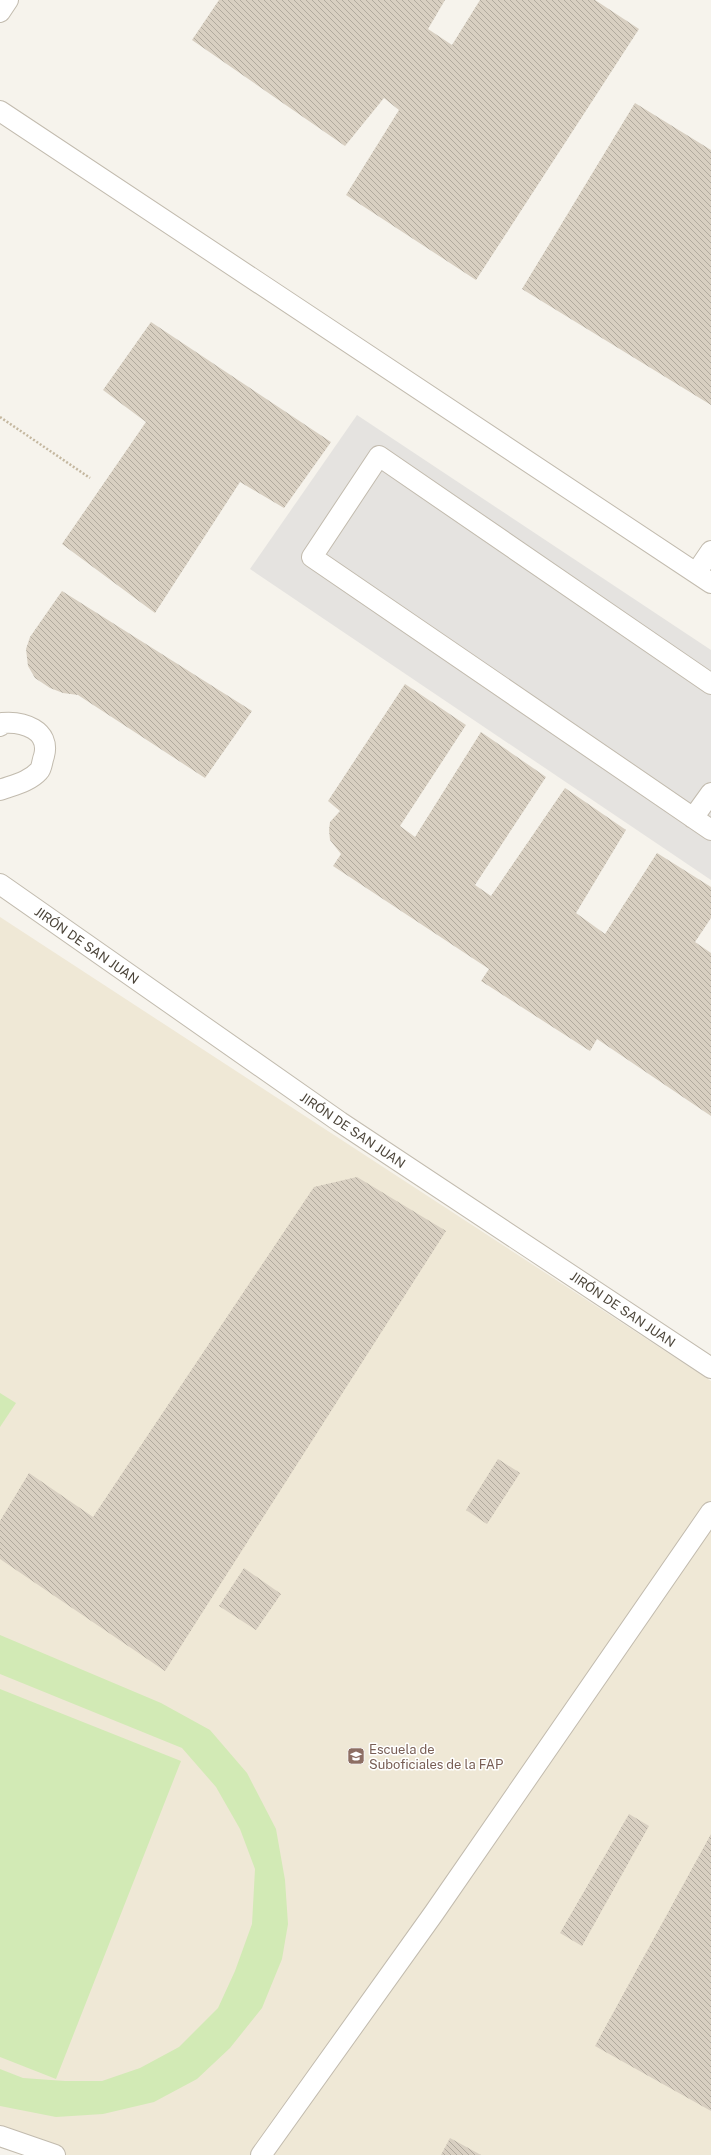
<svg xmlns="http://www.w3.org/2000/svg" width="711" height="2155" font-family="'Public Sans',sans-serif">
	<defs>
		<pattern id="building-back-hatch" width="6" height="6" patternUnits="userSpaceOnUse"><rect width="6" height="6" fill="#d8cfc1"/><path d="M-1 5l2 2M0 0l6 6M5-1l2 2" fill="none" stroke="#b1aa9e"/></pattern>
	</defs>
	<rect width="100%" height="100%" fill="#f6f3ec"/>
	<path fill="#efe8d6" d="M0,917l711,464v774h-653l-58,-24z"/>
	<path fill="#d2eab5" d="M0,1393l16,10 -16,24z
		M0,1635l161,68 49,27 37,43 29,56 9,51 3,44 -6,35 -20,49 -32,40 -33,31 -43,23 -51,12 -47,3 -56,-11v-37l23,9 42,3h37l38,-13 39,-21 39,-39 17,-37 17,-47 3,-55 -15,-40 -24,-42 -34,-39 -182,-74z
		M0,1689l181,72 -125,318 -56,-22z"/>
	<path fill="#e5e3e0" d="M357,415l354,235v230l-461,-311z"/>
	<path fill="url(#building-back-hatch)" d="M219,0h226l-17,29 24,16 28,-45h115l44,29 -163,251 -130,-85 53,-85 -15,-12 -39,48 -153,-106z
		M635,103l76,47v255l-189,-116z
		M151,322l180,120 -47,66 -44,-26 -85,131 -93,-69 84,-122 -43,-32z
		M62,591l190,120 -47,67 -127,-83 -15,-2 -13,-5 -15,-10 -7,-12 -2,-17 4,-12z
		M405,684l61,41 -66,101 15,11 66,-105 65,45 -71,108 16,11 74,-108 61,42 -50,83 29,21 52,-81 54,34v31l-16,24 16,11v163l-114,-77 -7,12 -109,-70 8,-12 -156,-103 8,-12 -11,-14 -1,-10 1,-8 10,-11 -12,-10z
		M357,1177l89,54 -281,440 -165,-112v-38l29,-48 64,44 221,-330z
		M498,1459l22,14 -33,51 -21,-14z
		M244,1568l37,26 -25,36 -37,-24z
		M629,1814l20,12 -67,120 -22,-13z
		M711,1834v277l-116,-65z
		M450,2138l31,17h-40z"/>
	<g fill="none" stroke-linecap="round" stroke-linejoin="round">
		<defs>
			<path id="service" d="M0,12l8,-12
				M0,111l711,472
				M696,573l15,-22
				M711,684l-332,-228 -67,101 399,273
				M0,726l2,-3c21,-2 49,7 42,33 -2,5 -2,12 -5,15 -10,11 -26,14 -39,19
				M693,818l18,-25
				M0,884l340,238 371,246
				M0,2136l55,19
				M261,2155l173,-242 277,-401"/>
		</defs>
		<use href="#service" stroke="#c2bbae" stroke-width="22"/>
		<path stroke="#c4b79f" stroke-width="2.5" stroke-dasharray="2 2" stroke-linecap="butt" d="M0,417l90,61"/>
		<use href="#service" stroke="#fff" stroke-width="20"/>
	</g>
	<defs>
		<symbol id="university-square" viewBox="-11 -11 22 22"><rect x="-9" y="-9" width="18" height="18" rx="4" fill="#8d6e63" stroke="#fff"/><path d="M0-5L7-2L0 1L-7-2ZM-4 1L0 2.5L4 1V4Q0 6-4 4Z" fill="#fff"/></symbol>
	</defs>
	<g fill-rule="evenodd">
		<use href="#university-square" x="346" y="1746" width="20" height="20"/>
	</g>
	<g text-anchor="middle" stroke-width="3" stroke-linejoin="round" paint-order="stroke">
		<g font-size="13" fill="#4b4439" stroke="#fff">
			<text transform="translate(87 945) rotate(35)" y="5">JIRÓN DE SAN JUAN</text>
			<text transform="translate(353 1130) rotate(34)" y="5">JIRÓN DE SAN JUAN</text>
			<text transform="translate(623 1309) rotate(34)" y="5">JIRÓN DE SAN JUAN</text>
		</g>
		<g font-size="13" fill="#785e54" stroke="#fff" text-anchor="start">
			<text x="369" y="1754">Escuela de<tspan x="369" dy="15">Suboficiales de la FAP</tspan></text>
		</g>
	</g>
</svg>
